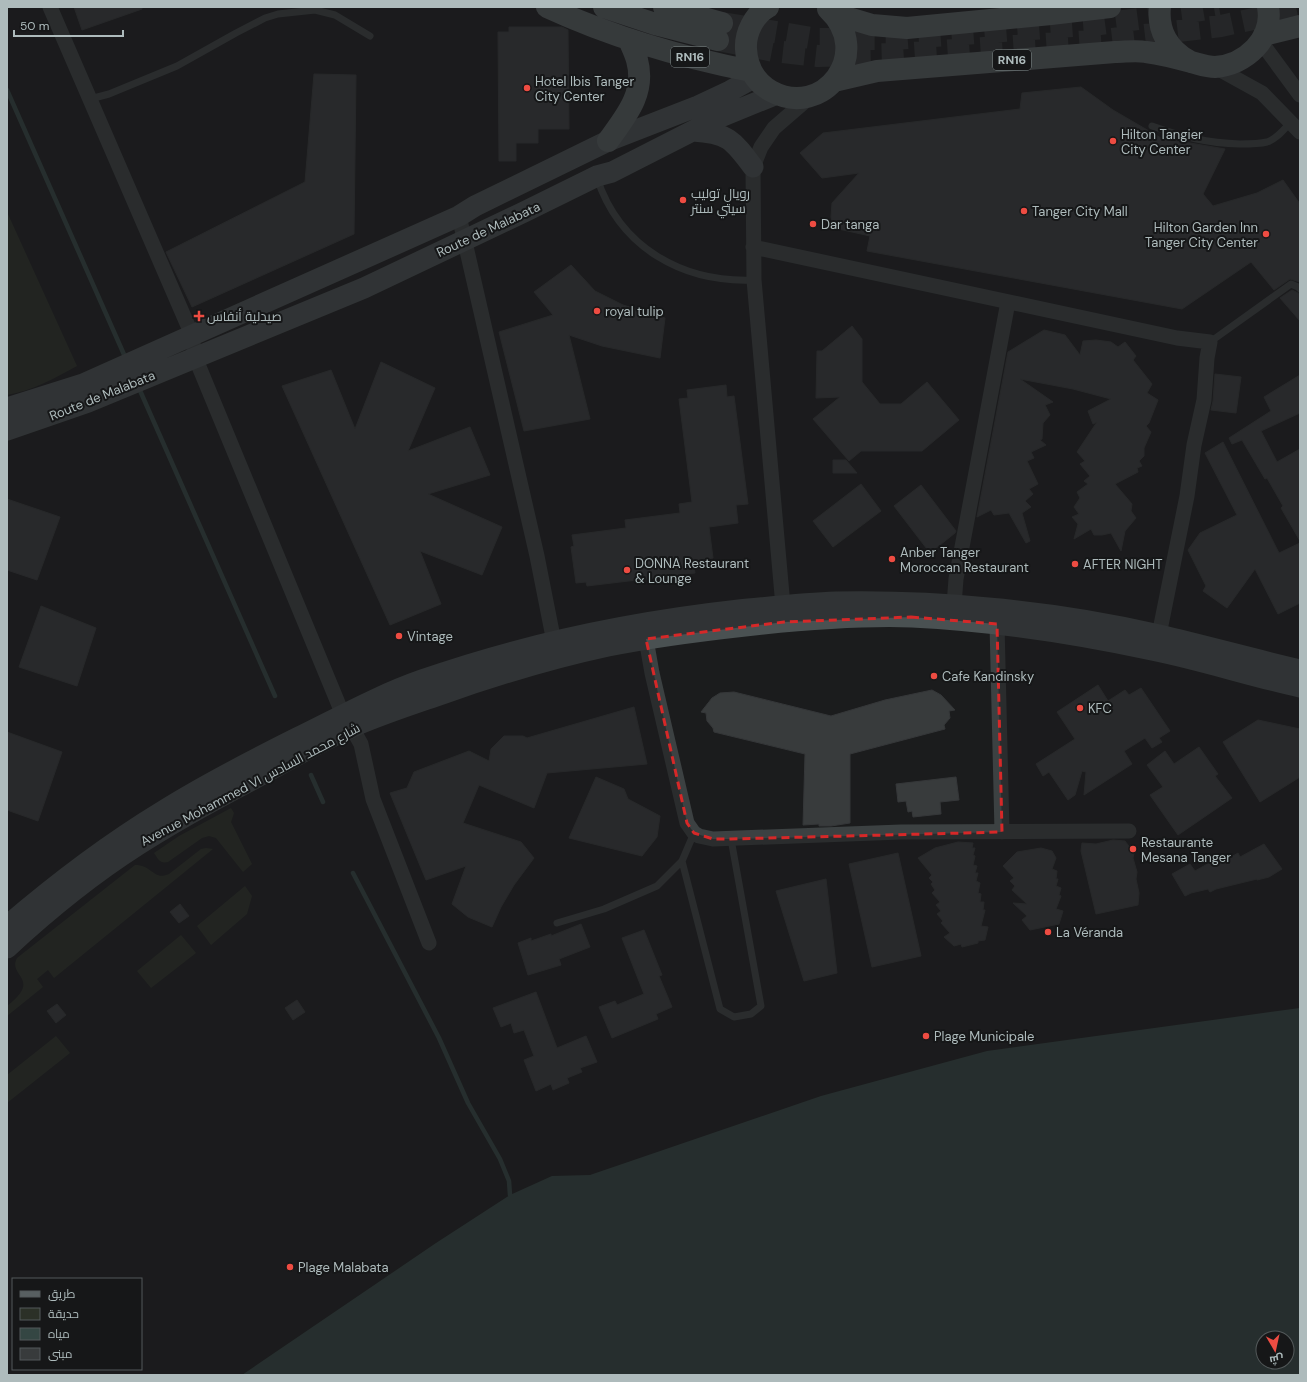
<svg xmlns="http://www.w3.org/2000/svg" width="1307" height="1382" font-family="'DM Sans',Cairo,sans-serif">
	<rect width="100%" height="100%" fill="#1b1c1d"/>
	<path fill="#2b3027" d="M7,212l70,154c-22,12 -45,25 -70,29z
		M231,808l3,5 -3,9 21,42 -9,8 -27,-34 -7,-2 -7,2 -34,24c-8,2 -10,-3 -14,-9l25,-17z
		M206,848l7,1 -159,129 -6,-8 -11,9 6,8 -36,29v-10c36,-28 0,-29 10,-48l118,-93c18,0 18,16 34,9l32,-25z
		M245,886l7,10 -5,18 -36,31 -14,-19z
		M181,935l15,18 -45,35 -14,-17z
		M56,1036l14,17 -63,50v-28z"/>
	<path fill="#344643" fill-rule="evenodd" d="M1300,1008v367h-1058l194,-132 74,-48 42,-19 38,-1 231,-79 166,-45zM1263,1338h24v24h-24z"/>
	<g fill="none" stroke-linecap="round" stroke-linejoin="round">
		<path stroke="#344643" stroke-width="4.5" d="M7,90l119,269
			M138,386l137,310
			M311,775l12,27
			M353,873l86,165 29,65 32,56 9,22 1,14"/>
	</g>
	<path fill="#383b3c" stroke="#353739" d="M74,7h68v2l-60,21z
		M509,27h53l6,3 1,99h-31v14h-22v18h-17l-1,-129h11z
		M314,74l42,1 -2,159 -162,73 -26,-55 139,-70z
		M1081,87l32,23 48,28 64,11 -22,45 10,12 44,-13 26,-13 17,24v78l-10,-3 -16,11 -23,-28 -69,47 -315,-58 3,-15 -36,-8 -3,-11 1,-14 27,-30 -37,5 -22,-25 23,-20 197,-24 2,-16z
		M571,265l24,26 28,14 42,13 -5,40 -58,-12 -33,-11 21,84 -66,12 -25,-99 54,-17 -19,-23z
		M1292,290l8,4v27l-20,-23z
		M852,326l10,13v43l18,22h21l26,-22 32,38 -37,31h-61l-12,10 -36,-42 27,-22 -24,1 1,-47h5z
		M1044,330l21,5 15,20 3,-14 13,-1 15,2 7,5 7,-5 11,14 -3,4 19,24 -5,9 11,7 -9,23 -3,3 5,6 -7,16v8l-5,5 3,5 -5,2 1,4 -23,12 17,20 -1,7 5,7 -11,13 -4,20 -10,-18 -9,2h-8l-3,-6 -17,10 4,-15 -6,-7 7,-3 -5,-7 6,-9 -3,-6 11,-8 -4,-3 6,-5 -10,-12 5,-3 -8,-9 20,-30 -4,2 -5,-13 23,-12 -38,-10 -53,-10 33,23 -8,3 5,10 -7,8 -1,16 -2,1 6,5 -15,7 3,6 -7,3 11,23 -9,5 4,5 -8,7 6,6 -9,6 8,28 -4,2 -17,-30 -15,2 -3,-5 -14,7 31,-165z
		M381,362l54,26 -27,63 62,-24 20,48 -62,19 74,33 -20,48 -62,-24 21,53 -51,21 -108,-239 49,-16 24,59z
		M1215,374l26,3 -5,36 -25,-3 2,-9z
		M1300,375v38l-39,18 16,31 23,-13v92l-19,-33 2,-2 -16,-28 -2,1 -23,-39 -10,4 -3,-6 42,-27 -7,-14z
		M726,385l1,12 7,-1 14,108 -12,1 2,18 -29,4 4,31 -20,3 2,12 -108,13 -1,-4 -10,1 -5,-36 3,-1 -2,-11 54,-7 -1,-8 55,-7 -1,-9 13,-2 -13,-103 9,-1 -1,-8z
		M1223,442l56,111 21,-10v60l-22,11 -23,-45 -28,39 -24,-17 3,-5 -18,-36 12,-17 37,-18 -32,-62z
		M833,460h13l11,13h-24z
		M861,484l20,27 -48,36 -20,-26z
		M921,485l35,46 -1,2 -25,20 -36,-47z
		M7,499l53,18 -23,63 -30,-10z
		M41,606l55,22 -19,58 -58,-19z
		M1098,685l10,16 17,-11 4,5 12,-7 29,43 -11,7 3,4 -10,6 -7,-10 -21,13 8,13 -48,31 2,-23 -4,-1 -7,24 -7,5 -19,-28 -6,4 -7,-12 39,-25 -18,-27z
		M932,690l9,5 14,15 -6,1 1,7 -6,7 1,4 -95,25v69l-19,3h-12v-2l-16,1 2,-71 -91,-22 -1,-4 -6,-7 -1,-8 -5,-1 11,-14 8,-5 14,-1 97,24 54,-16z
		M634,707l13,57 -100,9 -13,35 -55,-23 -16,38 58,19 13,16 -20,27 -13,22 -9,20 -24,-10 -16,-13 14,-38 -40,14 -36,-87 17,-5 7,-16 55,-21 20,10 2,-12 13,-13h19l4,2z
		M1258,720l42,9v48l-40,25 -37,-60z
		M7,732l55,20 -24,69 -31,-11z
		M1199,747l19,27 -3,2 17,22 -54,37 -28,-40 13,-8 -16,-22 18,-14 9,13z
		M596,777l28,12 4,10 32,17 -3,21 -15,19 -73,-18z
		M956,777l3,23 -19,2 1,12 -28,3 -1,-6 -4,1 -2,-11 -8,1 -2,-18z
		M1113,840l12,1 9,12 -1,5 4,14 -1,7 3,14 -1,12 -42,9 -15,-63 1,-8 14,1z
		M958,842l15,1 -1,5h3l-2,7 2,1 -2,9 4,1 -2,7h3l-2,8 4,2 -2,10 3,1 -1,8h4l-1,8h2l-4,16 7,1 -3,13 -7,1v2l-16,4 -1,-3 -7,2 -10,-9 6,-4 -9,-10 2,-2 -6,-7 4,-3 -5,-6 4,-3 -8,-9 3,-3 -4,-6 2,-2 -4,-4 3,-3 -14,-17 17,-10z
		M1264,844l18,25 -13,8 -12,3v-1l-41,10 -6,3 -2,-3 -17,4 -6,3 -13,-22 18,-10 5,7 30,-17 3,5 10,-6 2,4z
		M1041,848l11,3 4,7 -4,11 5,2 -1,8h2l-2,7 5,2 -2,7 2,1 -5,13 7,2 -4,13 -29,6 -8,-10 5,-4 -14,-13 14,1 -15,-14 3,-4 -5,-5 4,-3 -11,-12 14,-14z
		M898,853l23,103 -49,11 -23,-103z
		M826,879l11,94 -33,8 -28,-90z
		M180,904l9,12 -10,7 -9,-11z
		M581,924l9,23 -31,12 2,6 -33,10 -10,-32 13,-5v3l20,-7v2z
		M644,930l18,45 -3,1 13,31 -16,7 2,5 -46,19 -13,-31 16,-6 2,4 27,-11 -22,-56z
		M536,992l21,56 29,-12 11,26 -17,6 2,4 -15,6 2,5 -16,7 -2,-6 -15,7 -12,-31 10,-4 -10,-26 -10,3 -3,-10 -10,4 -8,-19z
		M297,1000l8,12 -12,8 -8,-12z
		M57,1004l9,11 -10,8 -9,-12z"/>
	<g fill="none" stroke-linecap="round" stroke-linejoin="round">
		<path stroke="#313435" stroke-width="22" stroke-dasharray="22 11" stroke-linecap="butt" d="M722,23l95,16h77l206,-15 84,-11 35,-6
			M718,40l56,11 44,5 77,-2 208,-14 118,-14 79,-17"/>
		<path stroke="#3c4142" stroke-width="7" d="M90,99l19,-5 68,-28 59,-33 29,-15 13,-4 37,-4 20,5 35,21
			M1152,126c31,11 55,17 88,18 8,0 19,0 27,-2 10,-3 17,-13 24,-20
			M597,178c23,70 86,105 157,102
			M1210,342l81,-58 7,3 2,2
			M682,861l38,148 14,8 17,-3 10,-8 -30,-167
			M557,923l47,-14 53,-23 25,-25 12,-28"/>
		<path stroke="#3c4142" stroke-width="15" d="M50,7l142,328 3,22 148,358
			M1261,42l39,53
			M1215,67l47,26 38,39
			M459,216l78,340 17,86
			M753,247l424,91 33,4 -3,16 -3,42 -10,45 -7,51 -28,139
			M954,605l2,-26 52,-277
			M783,606l-29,-326 -1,-113 8,-20 13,-19 37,-32
			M997,624l5,208
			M646,639l6,34 35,150 7,10 5,3 14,3 188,-7 228,-1
			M352,728l9,16 12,55 56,144"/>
		<path stroke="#4a5152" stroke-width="21" d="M693,131c35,2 40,9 60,36
			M7,408l76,-24 376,-168 16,-10 133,-65 90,-35 32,-15 25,-14
			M7,430l81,-28 276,-114 160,-76 73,-36 15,-4 106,-54 59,-24
			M7,926c49,-42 100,-81 156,-115 43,-27 88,-50 134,-73 41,-20 82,-43 125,-58 103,-36 209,-58 317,-70 32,-3 65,-7 97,-8 50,-1 102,1 152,6 57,5 115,14 171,27 47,11 94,24 141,35
			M7,948c41,-38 84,-73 131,-103 37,-24 76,-45 114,-65 35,-19 69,-39 105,-55 28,-12 56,-21 85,-31 54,-19 110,-36 166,-48 45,-9 92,-15 137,-20 55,-6 111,-11 167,-9 80,4 161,16 240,33 50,10 98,26 148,37"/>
		<path stroke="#585f61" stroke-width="22" d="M547,7c65,30 133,50 204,64
			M604,7l51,17 63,16
			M664,7l58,16
			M768,7c-14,8 -23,26 -22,42 1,18 9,33 25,42 52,29 104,-38 57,-82
			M1160,7c-3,24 9,43 29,54
			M832,13l40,12 35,3 144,-14 59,-7
			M1264,35l36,-9
			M834,81l43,-10 238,-19c10,0 21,-2 31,0 15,2 31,6 45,10 8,2 16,5 24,5 30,-2 59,-28 53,-60
			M608,141c18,-25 38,-48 29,-81 -2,-7 -5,-13 -8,-20"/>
	</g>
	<path d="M0 0H1307V1382H0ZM911,617l86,7 5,208 -271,7h-18l-19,-6 -7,-10 -41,-184 138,-17z" fill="#1b1c1d" fill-opacity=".55" fill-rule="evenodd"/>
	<path fill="none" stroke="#d62828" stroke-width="3" stroke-dasharray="8 5" stroke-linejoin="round" d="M911,617l86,7 5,208 -271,7h-18l-19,-6 -7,-10 -41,-184 138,-17z"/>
	<g fill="#ee4c42" stroke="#161718" stroke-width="1.5">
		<circle cx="527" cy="88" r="4"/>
		<circle cx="1113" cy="141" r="4"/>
		<circle cx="683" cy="200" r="4"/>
		<circle cx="1024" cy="211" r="4"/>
		<circle cx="813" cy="224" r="4"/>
		<circle cx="1266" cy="234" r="4"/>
		<circle cx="597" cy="311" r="4"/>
		<path d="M197 310h4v4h4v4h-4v4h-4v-4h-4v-4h4z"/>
		<circle cx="892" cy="559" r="4"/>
		<circle cx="1075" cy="564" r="4"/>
		<circle cx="627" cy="570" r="4"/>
		<circle cx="399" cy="636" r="4"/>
		<circle cx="934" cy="676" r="4"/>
		<circle cx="1080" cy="708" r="4"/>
		<circle cx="1133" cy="849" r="4"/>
		<circle cx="1048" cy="932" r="4"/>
		<circle cx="926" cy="1036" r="4"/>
		<circle cx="290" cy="1267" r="4"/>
	</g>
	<g text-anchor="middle" stroke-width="4" stroke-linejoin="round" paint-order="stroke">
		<g fill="#161718" stroke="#808a8b" stroke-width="1">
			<rect x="671" y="47" width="38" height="20" rx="3"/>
			<rect x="993" y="50" width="38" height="20" rx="3"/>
		</g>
		<g font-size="12" font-weight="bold" fill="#aebbbc">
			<text x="690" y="61">RN16</text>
			<text x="1012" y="64">RN16</text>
		</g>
		<g font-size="13" fill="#aebbbc" stroke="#161718" text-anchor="start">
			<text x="535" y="86">Hotel Ibis Tanger<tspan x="535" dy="15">City Center</tspan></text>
			<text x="1121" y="139">Hilton Tangier<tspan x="1121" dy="15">City Center</tspan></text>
			<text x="691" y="198">رويال توليب<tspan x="691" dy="15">سيتي سنتر</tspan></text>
			<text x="1032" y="216">Tanger City Mall</text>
			<text x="821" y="229">Dar tanga</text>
			<text x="1258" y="232" text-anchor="end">Hilton Garden Inn<tspan x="1258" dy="15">Tanger City Center</tspan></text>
			<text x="605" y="316">royal tulip</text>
			<text x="207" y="321">صيدلية أنفاس</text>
			<text x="900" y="557">Anber Tanger<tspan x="900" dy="15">Moroccan Restaurant</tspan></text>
			<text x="635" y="568">DONNA Restaurant<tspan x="635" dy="15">&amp; Lounge</tspan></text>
			<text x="1083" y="569">AFTER NIGHT</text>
			<text x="407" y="641">Vintage</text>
			<text x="942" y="681">Cafe Kandinsky</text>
			<text x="1088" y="713">KFC</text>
			<text x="1141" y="847">Restaurante<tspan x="1141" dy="15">Mesana Tanger</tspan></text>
			<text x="1056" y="937">La Véranda</text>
			<text x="934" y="1041">Plage Municipale</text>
			<text x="298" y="1272">Plage Malabata</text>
		</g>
		<g font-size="13" fill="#aebbbc" stroke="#161718">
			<text transform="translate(488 229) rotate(-25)" y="5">Route de Malabata</text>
			<text transform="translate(102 395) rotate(-22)" y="5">Route de Malabata</text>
			<text transform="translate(250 784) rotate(-28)" y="5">Avenue Mohammed VI شارع محمد السادس</text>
		</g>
	</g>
	<rect width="1307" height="1382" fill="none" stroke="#aebbbc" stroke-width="16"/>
	<rect x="12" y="1278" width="130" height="92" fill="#161718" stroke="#53595a"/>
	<rect x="20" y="1291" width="20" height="6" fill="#585f61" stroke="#53595a"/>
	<text x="48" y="1298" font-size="12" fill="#aebbbc">طريق</text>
	<rect x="20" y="1308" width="20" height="12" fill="#2b3027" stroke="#53595a"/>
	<text x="48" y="1318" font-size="12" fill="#aebbbc">حديقة</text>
	<rect x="20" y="1328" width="20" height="12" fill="#344643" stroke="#53595a"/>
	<text x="48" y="1338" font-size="12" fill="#aebbbc">مياه</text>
	<rect x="20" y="1348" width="20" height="12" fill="#383b3c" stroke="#53595a"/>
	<text x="48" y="1358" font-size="12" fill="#aebbbc">مبنى</text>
	<g transform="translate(1275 1350) rotate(171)"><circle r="19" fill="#161718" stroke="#53595a"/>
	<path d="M0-3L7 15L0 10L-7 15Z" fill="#ee4c42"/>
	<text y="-6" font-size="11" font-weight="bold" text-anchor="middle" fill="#aebbbc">ش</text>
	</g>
	<path d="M14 30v6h109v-6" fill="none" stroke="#aebbbc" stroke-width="2"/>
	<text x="20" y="30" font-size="12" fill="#aebbbc" stroke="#161718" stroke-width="3" paint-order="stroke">50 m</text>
</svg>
